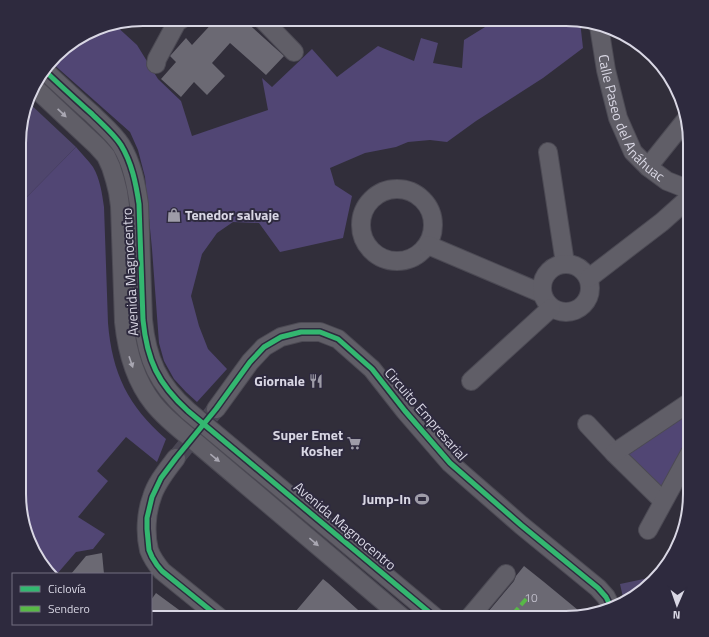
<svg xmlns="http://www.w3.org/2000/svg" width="709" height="637" font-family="'Titillium Web',sans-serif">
	<rect width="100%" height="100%" fill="#312e3a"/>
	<path fill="#4f466d" d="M28,102l48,45 -55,56v-84z
		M653,577l1,2 -6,8 -24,15 -4,-18z"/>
	<path fill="#514674" d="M498,19h76l6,2 3,27 -40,30 -67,43 -29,21 -17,-2 -22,2 -12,5 -31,6 -35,15 5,17 17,11 -9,42 -63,14 -21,-29 -26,-1 -16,11 -15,21 -11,42 8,30 9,23 19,20 -30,33 -11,-10 -12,-13 -10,-18 -5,-18 -7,-94 -7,-72 -7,-27 -8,-18 -79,-70 10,-12 42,-24 11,-2 23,21 21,34 23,22 11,35 76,-26 -6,-32 10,9 40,-38 25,28 41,-31 36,15 7,-23 17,5 -5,20 29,5 2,-28z
		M76,147c5,6 12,13 17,20 7,12 9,26 11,40l4,116c4,50 20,83 58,116l-9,23 -31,-25 -29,34 11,10 -30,36 27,17 -12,15 -17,3 -19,22h-8l-21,-33 -9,-39 2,-299z
		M690,403v49l-27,48 -48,-47z"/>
	<path fill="#6b6973" d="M216,19h27l41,37 -18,19 -36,-32 -18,20 13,13 -18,19 -13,-13 -13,15 -20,-18 15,-17 -6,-6 16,-18 6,7z
		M102,553l2,21h-33l15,-18z
		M524,566l20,16 40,33 -10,3h-91l31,-37 2,-5z
		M323,579l5,4 39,35h-77z
		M156,593l34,25h-39v-18z"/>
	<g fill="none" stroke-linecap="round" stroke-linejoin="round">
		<path stroke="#4a4754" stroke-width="18" stroke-dasharray="18 9" stroke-linecap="butt" d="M176,458l40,-49"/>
		<defs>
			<g id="minor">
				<path d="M262,19l32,33"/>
				<path id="s1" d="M599,26l7,44 12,48 15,34 15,15 19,14 23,9"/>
				<path d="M156,64l1,-5 20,-37 5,-3"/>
				<path d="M44,70c16,15 32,30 48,44 10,10 22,20 29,31 11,18 15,39 18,59l4,116c4,40 15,64 45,91l248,207"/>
				<path d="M34,87l63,59 9,10 5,11 4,13 3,12 2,14 4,116c3,29 10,57 29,81 11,14 26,26 40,37 13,11 26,22 39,33 57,48 114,96 171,145"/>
				<path d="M548,152l17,111"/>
				<path d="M648,167l36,-45 2,-2"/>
				<circle cx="397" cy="225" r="36"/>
				<path d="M428,245l113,48"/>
				<circle cx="566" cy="288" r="24"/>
				<path d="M589,278l73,-56 28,-25"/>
				<path d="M471,381l80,-73"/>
				<path d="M216,409l34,-47 14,-15 17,-10 20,-5h19l18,7 34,30 33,42 45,52 71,62 77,63 8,9 6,12"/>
				<path d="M587,424l27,29 49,48"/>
				<path d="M614,453l76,-51"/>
				<path d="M176,458c-9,12 -20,25 -24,39 -6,16 -7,37 -3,53 3,8 8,15 13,21l58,47"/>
				<path d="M648,530l42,-77"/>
				<path d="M469,618l37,-44"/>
			</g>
		</defs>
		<use href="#minor" stroke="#4c4a54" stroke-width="20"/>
		<use href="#minor" stroke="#605e67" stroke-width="18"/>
		<path stroke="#58b947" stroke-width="4" stroke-dasharray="8 4" stroke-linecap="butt" d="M513,614l14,-16
			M533,618l7,-9"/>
		<defs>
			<path id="cycleway" d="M44,70c16,15 32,30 48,44 10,10 22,20 29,31 11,18 15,39 18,59l4,116c4,40 15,64 45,91l248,207
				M220,618l-58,-47 -5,-6 -5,-8 -3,-7 -2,-21v-11l5,-21 9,-19 15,-20 40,-49 34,-47 14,-15 17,-10 20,-5h19l18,7 34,30 33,42 45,52 71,62 77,63 8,9 6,12"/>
		</defs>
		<use href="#cycleway" stroke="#2e2a3e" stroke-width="8"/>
		<use href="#cycleway" stroke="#33b770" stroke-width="5"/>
	</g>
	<defs><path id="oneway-solid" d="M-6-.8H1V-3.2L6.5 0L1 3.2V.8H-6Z"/></defs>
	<g fill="#a9a7b2">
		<use href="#oneway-solid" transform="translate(62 113) rotate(43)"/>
		<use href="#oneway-solid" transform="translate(131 362) rotate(71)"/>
		<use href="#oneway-solid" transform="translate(215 458) rotate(39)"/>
		<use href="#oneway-solid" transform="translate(314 542) rotate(40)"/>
	</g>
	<defs>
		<symbol id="shop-bare" viewBox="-9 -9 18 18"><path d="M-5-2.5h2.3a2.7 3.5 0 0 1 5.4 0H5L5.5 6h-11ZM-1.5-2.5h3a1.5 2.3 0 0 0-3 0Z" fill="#9e9ca8" stroke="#2e2a3e" stroke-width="2.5" paint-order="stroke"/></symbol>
		<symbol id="restaurant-bare" viewBox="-9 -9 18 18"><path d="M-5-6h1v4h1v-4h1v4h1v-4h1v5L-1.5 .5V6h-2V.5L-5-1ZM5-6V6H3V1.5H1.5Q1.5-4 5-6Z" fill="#9e9ca8" stroke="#2e2a3e" stroke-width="2.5" paint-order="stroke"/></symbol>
		<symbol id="supermarket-bare" viewBox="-9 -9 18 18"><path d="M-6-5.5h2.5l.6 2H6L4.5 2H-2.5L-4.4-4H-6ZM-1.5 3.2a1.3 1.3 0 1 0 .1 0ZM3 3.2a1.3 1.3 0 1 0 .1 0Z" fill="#9e9ca8" stroke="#2e2a3e" stroke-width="2.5" paint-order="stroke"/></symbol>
		<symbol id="stadium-bare" viewBox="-9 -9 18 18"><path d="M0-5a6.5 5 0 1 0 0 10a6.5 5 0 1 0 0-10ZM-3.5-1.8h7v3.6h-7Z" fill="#9e9ca8" stroke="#2e2a3e" stroke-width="2.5" paint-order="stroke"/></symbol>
	</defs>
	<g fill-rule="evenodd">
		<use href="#shop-bare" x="164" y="205" width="20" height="20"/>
		<use href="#restaurant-bare" x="306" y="371" width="20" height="20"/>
		<use href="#supermarket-bare" x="344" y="433" width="20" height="20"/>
		<use href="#stadium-bare" x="412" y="489" width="20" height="20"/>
	</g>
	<g text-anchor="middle" stroke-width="4" stroke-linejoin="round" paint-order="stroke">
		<g font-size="12" fill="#bebcc8">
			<text x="531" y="602">10</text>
		</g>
		<g font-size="14" fill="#d9d7e4" stroke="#2e2a3e">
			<text dy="5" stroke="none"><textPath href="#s1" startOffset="100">Calle Paseo del Anáhuac</textPath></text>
			<text transform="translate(130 272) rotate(-93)" y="5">Avenida Magnocentro</text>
			<text transform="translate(426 414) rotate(49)" y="5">Circuito Empresarial</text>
			<text transform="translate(345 526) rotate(40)" y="5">Avenida Magnocentro</text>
		</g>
		<g font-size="14" font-weight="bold" fill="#d9d7e4" stroke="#2e2a3e" text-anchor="end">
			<text x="185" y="220" text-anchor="start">Tenedor salvaje</text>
			<text x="305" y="386">Giornale</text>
			<text x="343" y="440">Super Emet<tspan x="343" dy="16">Kosher</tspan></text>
			<text x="411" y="504">Jump-In</text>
		</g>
	</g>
	<path d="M0 0H709V637H0ZM143 26H566A117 117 0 0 1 683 143V494A117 117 0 0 1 566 611H143A117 117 0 0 1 26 494V143A117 117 0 0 1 143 26Z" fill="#2e2a3e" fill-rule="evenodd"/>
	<path fill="none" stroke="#d9d7e4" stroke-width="2" d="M143 26H566A117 117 0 0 1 683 143V494A117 117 0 0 1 566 611H143A117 117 0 0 1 26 494V143A117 117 0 0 1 143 26Z"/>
	<rect x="12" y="573" width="140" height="52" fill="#2e2a3e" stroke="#726f80"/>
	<rect x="20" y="586" width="20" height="6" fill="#33b770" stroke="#726f80"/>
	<text x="48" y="593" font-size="12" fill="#d9d7e4">Ciclovía</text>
	<rect x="20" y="606" width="20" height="6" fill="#58b947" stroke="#726f80"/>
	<text x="48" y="613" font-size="12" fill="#d9d7e4">Sendero</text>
	<g transform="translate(677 605) rotate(182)" stroke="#2e2a3e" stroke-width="3" paint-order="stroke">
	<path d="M0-3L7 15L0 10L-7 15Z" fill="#d9d7e4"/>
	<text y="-6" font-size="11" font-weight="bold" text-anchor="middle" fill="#d9d7e4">N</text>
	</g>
</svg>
